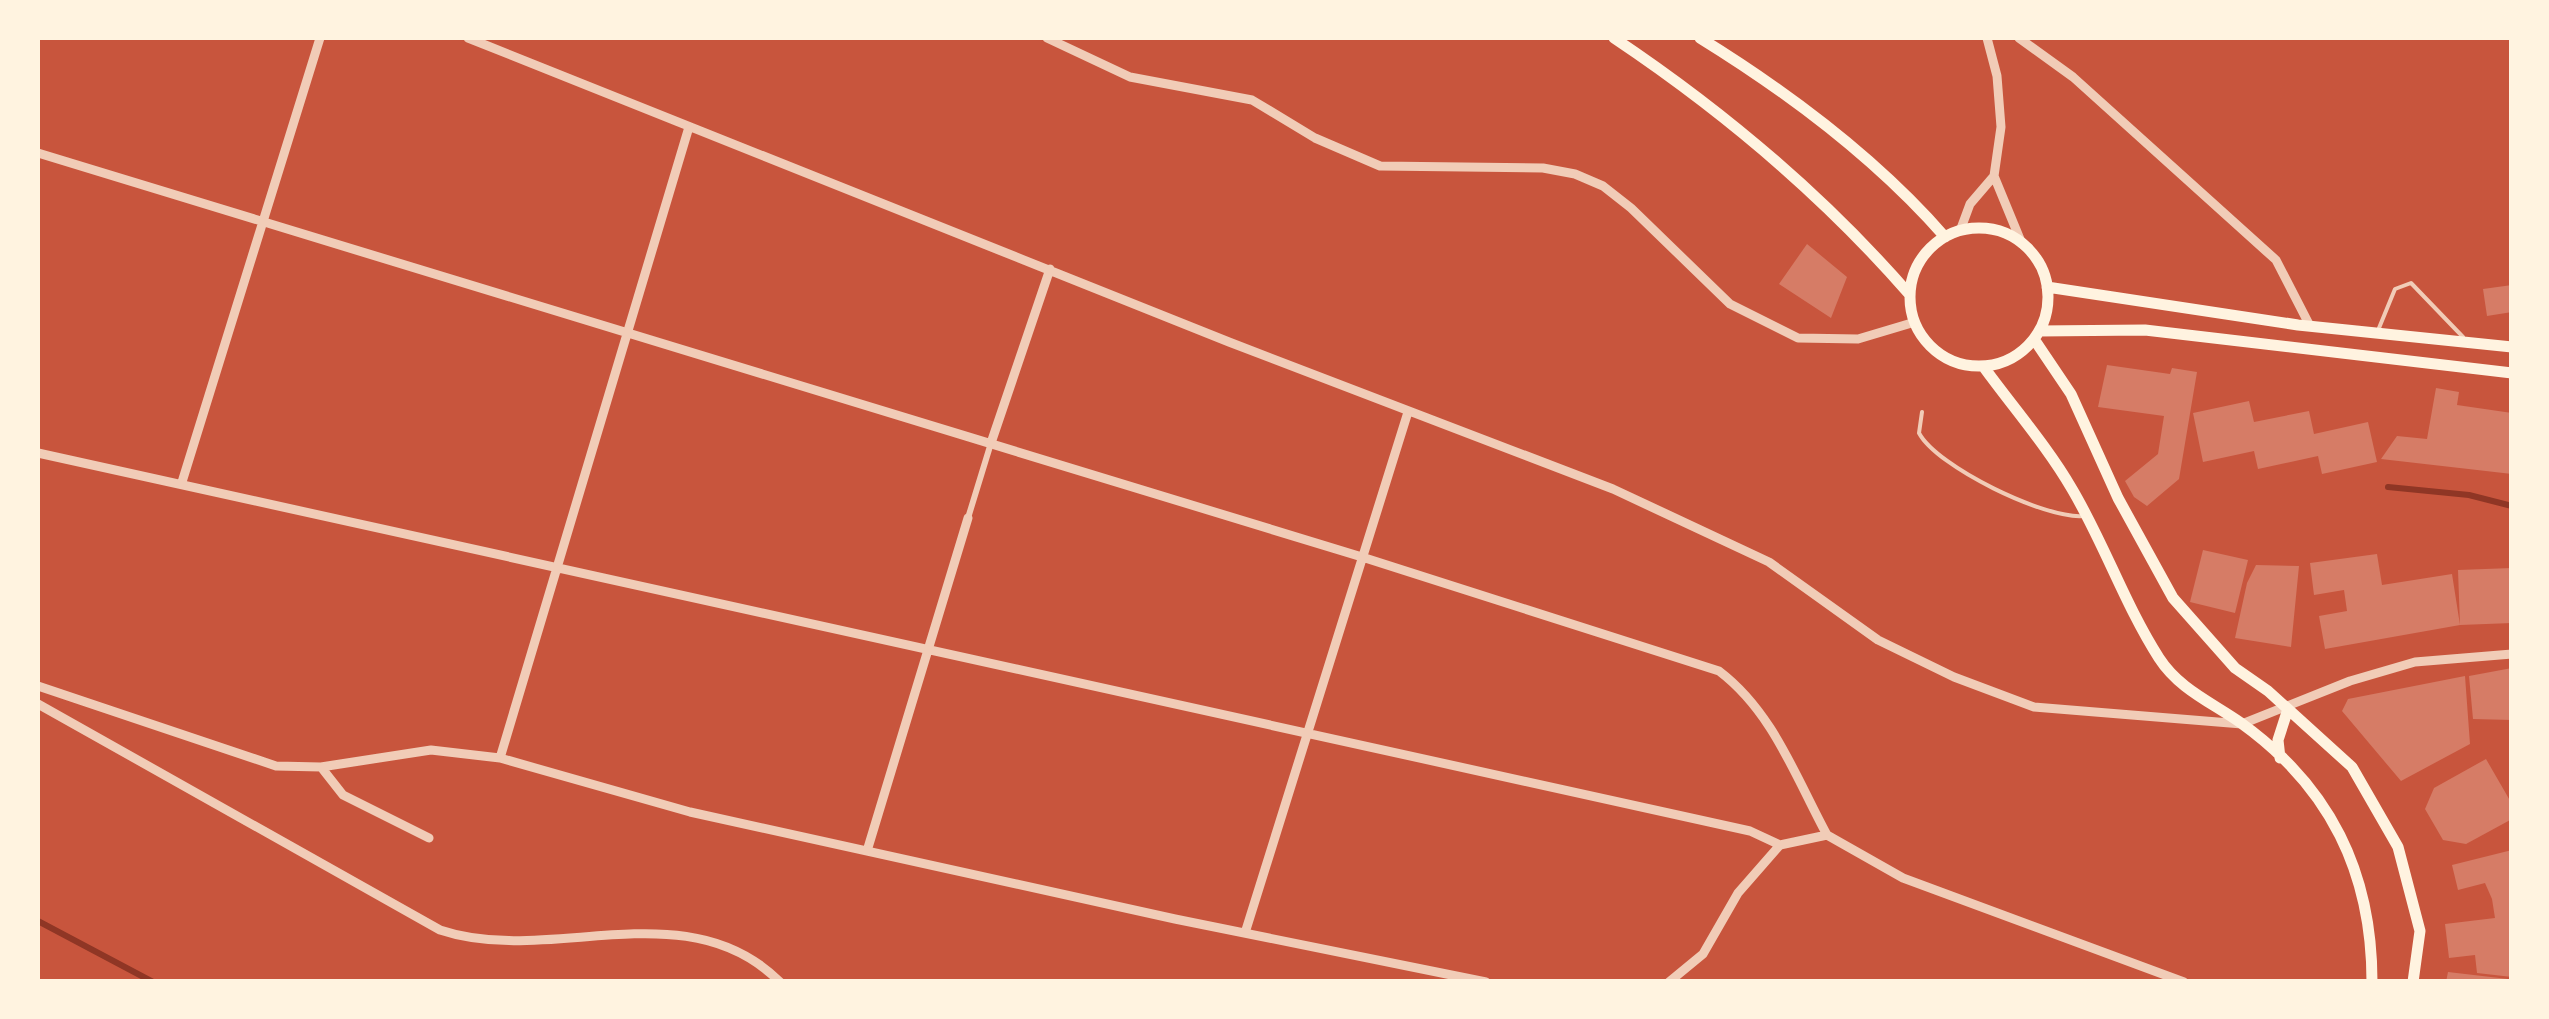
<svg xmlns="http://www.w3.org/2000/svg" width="2549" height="1019" font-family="'Source Serif 4',serif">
	<rect width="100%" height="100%" fill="#c8553d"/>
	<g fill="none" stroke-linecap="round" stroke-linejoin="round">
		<path stroke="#8f3625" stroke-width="6" d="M2388,487l81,8 43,11
			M38,921l115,61"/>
	</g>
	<path fill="#d67c66" d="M1807,244l40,33 -16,41 -52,-34z
		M2512,285v27l-25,4 -4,-27z
		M2107,365l63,9 2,-6 25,4 -18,107 -32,27 -13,-9 -9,-16 33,-27 6,-38 -66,-9z
		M2436,388l23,4 -2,13 55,8v61l-131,-15 16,-23 30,3z
		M2249,401l5,21 55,-11 5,23 54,-12 9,40 -55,12 -4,-18 -60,13 -4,-18 -51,11 -10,-49z
		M2203,550l45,10 -13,53 -45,-11z
		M2377,554l5,31 70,-11 8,51 -135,24 -6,-33 28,-5 -3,-21 -30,5 -4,-32z
		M2256,565l43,1 -8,81 -56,-9 12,-55z
		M2512,568v55l-52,2 -2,-55z
		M2512,668v52l-39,-1 -4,-43z
		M2465,676l5,68 -69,37 -59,-70 6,-12z
		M2486,759l26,45v15l-46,25 -23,-4 -18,-31 9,-21z
		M2512,850v127l-35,-4 -2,-18 -26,3 -4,-34 50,-6 -3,-19 -7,-16 -27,7 -6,-25z
		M2448,972l60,7v3h-62z"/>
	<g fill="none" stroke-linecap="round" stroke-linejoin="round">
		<path stroke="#f1ccb7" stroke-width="4" d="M2379,328l16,-39 16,-6 52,54
			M1922,412l-3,21c18,34 126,86 164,83"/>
		<path stroke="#f1ccb7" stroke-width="6" d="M968,518l23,-75"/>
		<path stroke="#f1ccb7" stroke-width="9" d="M468,38l761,304 384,147 156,73 109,78 76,37 80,30 208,17 108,-43 65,-19 97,-8
			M1047,38l83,39 122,23 63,38 65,28 163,2 32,6 28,12 28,22 99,96 68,34 60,1 57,-17
			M1987,38l10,38 4,51 -7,49 28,68
			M2019,38l54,39 203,183 34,66
			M38,153l1324,404 357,114c54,41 76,105 108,164
			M1960,231l10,-27 24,-28
			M991,443l59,-174
			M38,453l1712,378 30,14 47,-10
			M182,482l138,-444
			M38,686l238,80 45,1 110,-17 69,8 190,54 485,107 311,63
			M38,704l402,226c110,37 246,-42 340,52
			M500,758l189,-631
			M321,767l22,28 86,43
			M1827,835l76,43 281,104
			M867,851l101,-333
			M1245,933l163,-521
			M1669,982l34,-28 35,-61 42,-48"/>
		<path stroke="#fff3e0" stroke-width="11" d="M1614,38c109,73 210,158 296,257
			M1700,38c89,55 176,120 245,199
			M1910 297a69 69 0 1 1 138 0a69 69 0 1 1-138 0Z
			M2047,287l251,38 214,22
			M2039,331l106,-1 367,43
			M2034,339l37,55 47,104 55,100 62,70 33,23 84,76 46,80 22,84 -7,51
			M1983,366c29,40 64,80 89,123 32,54 53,116 87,169 20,31 52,44 82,65 89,64 131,149 131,259
			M2280,758l-2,-18 10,-31"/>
	</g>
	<rect width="2549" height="1019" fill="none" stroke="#fff3e0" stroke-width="80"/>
</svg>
